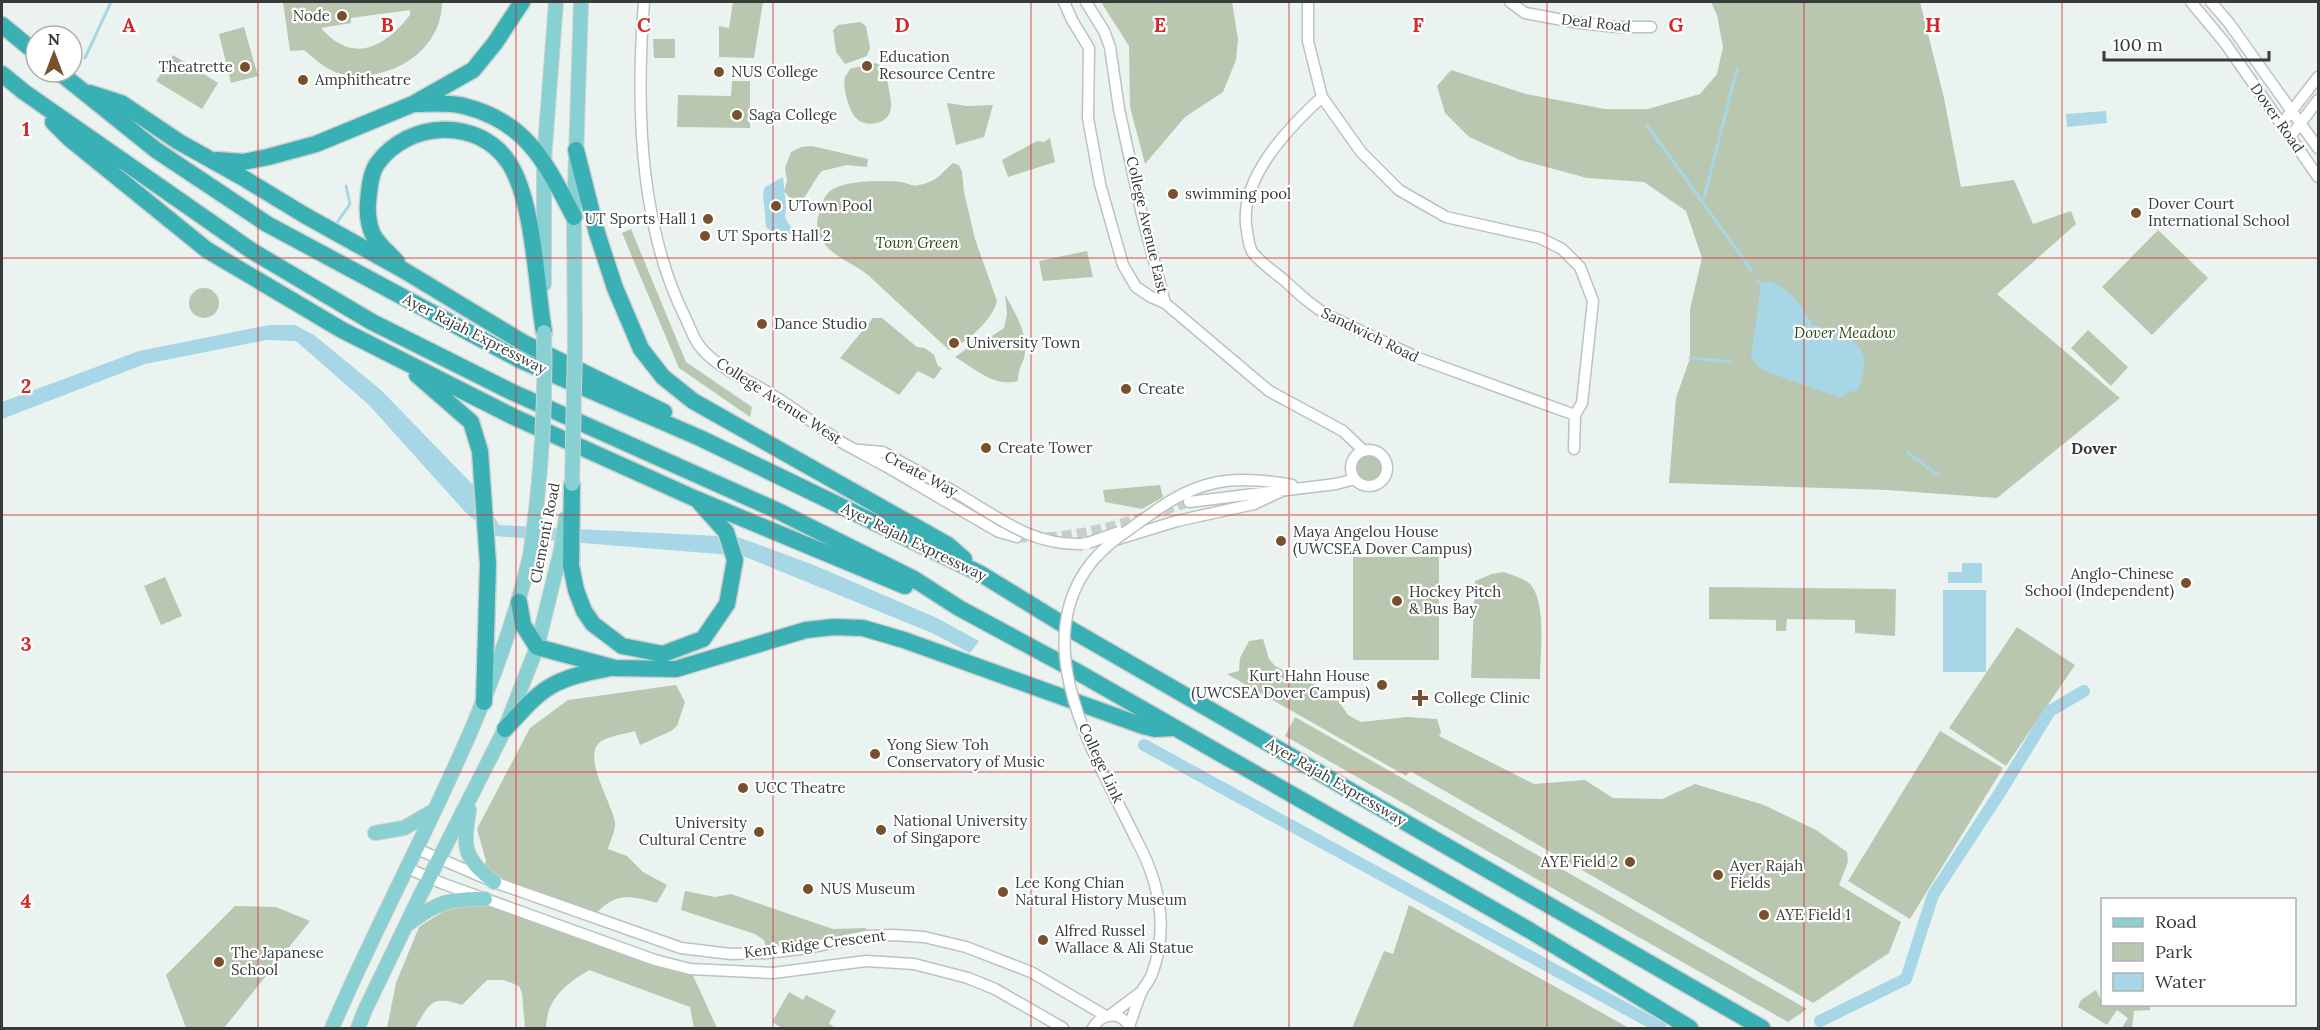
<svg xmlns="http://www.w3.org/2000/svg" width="2320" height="1030" font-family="Lora,serif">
	<rect width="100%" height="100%" fill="#ebf3f1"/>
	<path fill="#b9c6b0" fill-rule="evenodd" d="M283,2h159c0,52 -57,83 -104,71 -13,-4 -24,-15 -34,-23l-14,1zM410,10v5c-25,32 -57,50 -89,13l30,-5v-5z
		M733,2h30l-9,56 -35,-1v-31l10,2z
		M1101,2h131l6,37 -2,21 -13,32 -38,25 -40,47 -15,-57 -1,-61z
		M1711,2h209l24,96 17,89 53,-7 19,44 38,-13 5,13 -79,70 123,104 -123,100 -110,-8 -218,-7 7,-85 14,-40v-49l12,-51 -16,-47 -42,-29 -57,-4 -67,-18 -51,-23 -24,-24 -8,-27 14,-16 75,24 79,15h43l52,-15 17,-20 6,-27 -6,-32z
		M860,22l6,4 4,22 -3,8 -22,8 -9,-12 -3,-22 5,-5z
		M244,27l14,49 -27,7 -12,-49z
		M653,39h22v19h-21z
		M173,55l45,28 -16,26 -46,-28z
		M874,63c11,2 12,11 14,21 1,8 5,20 2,28 -4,13 -26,16 -35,5 -6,-7 -13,-31 -10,-40 1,-3 4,-5 5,-8z
		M732,81h18v47l-73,-1 1,-32 53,1z
		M947,103l20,3 26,-1 -9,32 -28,8z
		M1050,138l5,24 -47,15 -6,-17 35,-19 7,1z
		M812,146l56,13 -1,8 -20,-2 -25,6c-10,11 -14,25 -25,35l-13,-15 3,-10 -2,-13 6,-16 10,-5z
		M953,163l6,2 3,7 2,20 11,47 22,62c-5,20 -30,41 -48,49l-81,-75c-22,-17 -60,-27 -49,-62 1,-5 5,-17 10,-21 13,-12 54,-12 72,-10 7,1 11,5 18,3 19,-4 20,-10 34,-22z
		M631,229l55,133 66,45 -2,10 -71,-49 -57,-135z
		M2158,230l50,48 -56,57 -50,-48z
		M1087,251l6,26 -50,4 -4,-20z
		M189 303a15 15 0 1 1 30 0a15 15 0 1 1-30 0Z
		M1005,294c10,20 25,41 19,64 -3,8 -6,13 -6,23 -23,7 -44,-13 -63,-24l24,-17 10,-2 15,-10 3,-14z
		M873,318h9l35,29 8,1 9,7 4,11 4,2 -8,11 -16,-8 -19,24 -59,-37z
		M2088,330l40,37 -17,19 -40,-38z
		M1356 468a13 13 0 1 1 26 0a13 13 0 1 1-26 0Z
		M1160,485l3,12 -21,12 -37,-7 -2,-12z
		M1353,557h86v103h-86z
		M1504,572c8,3 19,6 26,12 17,18 10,71 10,95l-69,-1 4,-97 17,-7z
		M165,577l17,39 -21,9 -17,-39z
		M1709,587l187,2 -1,47 -40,-3v-13l-68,-1 -1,12h-10v-11l-67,-1z
		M2017,627l58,38 -69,101 -57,-38z
		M1263,639l6,20 6,7 58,27 15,22 13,7 46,-5 30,2 4,13 -2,4 95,48 51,-4 28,18 49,1 33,-15 69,21 52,25 31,22 1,10 -9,23 62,37 -12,31 -76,50 -403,-232 -4,5 -179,-102 12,-3 1,-13 9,-17z
		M676,685l9,17 -8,24 -6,5 -31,14 -5,-14c-10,3 -28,5 -36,12 -16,15 13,61 16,79 1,8 -5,19 -7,27l19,7 16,16 24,13 -10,18c-29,-9 -44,-10 -64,14l-110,-45 3,-11 -9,-32 53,-101 38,-28z
		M1295,717l512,292 -19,13 -503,-286z
		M1940,731l63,37 -93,151 -62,-38z
		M685,891l30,6 16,-3 102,35 33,-1 1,8 -100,17 -3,-13 -9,-6 -74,-24z
		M474,898l216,71 27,59h-23l-4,-21 -101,-37c-24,15 -42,28 -43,58h-21l-3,-35 -3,-7 -15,-6h-17l-25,25c-31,-10 -32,-2 -47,23h-28l9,-45 23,-56 28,-18z
		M1409,905l220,123h-277l32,-77 9,3z
		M235,906l41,1 34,14 -86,107h-38l-20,-53z
		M2096,990l8,16 46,-1v5l-16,1 -2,17h-10l6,-10 -11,-8 -10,15 -29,-18 3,-7z
		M789,992l14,8 3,-5 30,16 -7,12 6,5h-53l-10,-6z"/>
	<path fill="#a7d6e6" d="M2106,111l1,12 -40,4 -1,-13z
		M783,177l3,30 -1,11 6,9v6c-13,3 -14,3 -25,-6l-3,-34 2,-6z
		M1769,281c15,3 39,30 43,44 38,11 65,19 46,65l-12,3 -5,5 -79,-28 -11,-12 10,-74z
		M269,325h26l19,10 67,55 97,100 21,35 239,12 76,28 123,53 42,23 -9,12 -38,-20 -189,-77 -248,-20 -28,-22 -98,-109 -73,-64 -30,-1 -121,24 -143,55v-17l137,-51z
		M1962,563h20v20h-34v-11h14z
		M1943,590h43v82h-43z"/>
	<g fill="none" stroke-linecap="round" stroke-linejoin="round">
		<path stroke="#a7d6e6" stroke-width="3" d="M85,58l26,-56
			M1647,125l105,146
			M1704,198l33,-129
			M336,224l14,-20 -4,-18
			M1758,281l3,3
			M1690,358l42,4
			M1908,453l30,22"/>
		<path stroke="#a7d6e6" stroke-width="12" d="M1144,745l517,283
			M1820,1021l86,-42 27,-84 66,-101 51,-83 34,-20"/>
		<path stroke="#c7cecc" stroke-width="10" stroke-dasharray="10 5" stroke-linecap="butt" d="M1017,537c61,4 115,-16 172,-35"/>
		<defs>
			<path id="minor" d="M644,2c-8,100 -5,223 41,315 5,10 9,24 17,32 18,21 49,32 72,47 23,14 44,31 67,46 16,9 32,17 48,26 36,21 73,43 110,64l18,5
				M1064,2l8,18 17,28 -1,70 12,66 23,81 13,22 15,10 14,6 104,88 74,40 21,20
				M1086,2l18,29 6,16 9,62 23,106 23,88
				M1308,2v39l14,56 39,55 38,38 47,27 94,21 22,11 18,18 13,34 -11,102 -7,12
				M1510,2l15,11 54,10 38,4h34
				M2191,2l34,41 93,134
				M2211,2l18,21 89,125
				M1322,97c-35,32 -85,84 -75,134 1,7 2,17 6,22 8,10 21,19 31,27 15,14 29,27 47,37l87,41 157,57
				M2287,117l31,-40
				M2290,137l28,-37
				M1574,449l1,-34
				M859,450l24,2 72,40
				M1351 468a18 18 0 1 1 36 0a18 18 0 1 1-36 0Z
				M1189,502l147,-18 19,-5
				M1151,514c47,-35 83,-40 141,-29
				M1115,540l62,-19 77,-17 30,-14
				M417,849l77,33 187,66 50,6 36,-1 34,-4 66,-13 26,-1 31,2 42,10 65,25 75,44
				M407,868l37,16 211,76 35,9 83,4 93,-12 48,3 54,14 27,11 68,39
				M1109,1016l32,-24
				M1129,1026c5,-12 8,-25 13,-35 3,-6 8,-11 10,-17 17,-46 7,-93 -16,-135
				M1093,1028c9,-16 29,-17 37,0"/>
			<path id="major" d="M544,284v-124l12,-158
				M575,345l-1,-128 7,-215
				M469,810c-6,39 -6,47 25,72
				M375,833l29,-5 31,-18
				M408,924c28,-21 41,-26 77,-25
				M332,1028c67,-157 159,-304 198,-472
				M358,1028l7,-18 55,-114 85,-167 32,-82 24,-97 5,-32"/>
			<path id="highway" d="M2,25l34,28
				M59,72l97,78 111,74 255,137 178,77 281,136 96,59 685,395
				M2,74l22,18 228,159 120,71 140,70 266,119 136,68 45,29 115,62 455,260 161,98
				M90,93l31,10 58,39 61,34 66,40 99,55 119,72 140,69
				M413,104c16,0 35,-2 51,2 64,16 82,58 110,111
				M53,122l17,17 137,111 135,80 172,87 182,82 209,87
				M576,150l21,83 18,55 26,61 22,28 30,24 255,144 16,14
				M217,160l26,2 25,-5 48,-13 97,-40 60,-34 22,-27 27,-41
				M397,262c-7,-8 -16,-15 -22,-24 -6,-9 -8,-24 -7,-35 1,-12 2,-29 9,-39 31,-44 102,-47 132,-1 25,38 27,123 35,169
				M417,375l54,47 9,29 8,113 -4,138
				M572,484l-1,82 5,24 8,21 9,13 29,22 41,8 40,-15 24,-35 8,-44 -9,-28 -26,-29
				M519,602l4,23 14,22 78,21 61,1 130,-39 28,-3 29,1 41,12 239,86 12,3 17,-1
				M505,729c15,-15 29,-34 48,-44 18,-10 38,-13 58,-17"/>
		</defs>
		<use href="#minor" stroke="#bac3c0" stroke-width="13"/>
		<use href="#major" stroke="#cfd0d0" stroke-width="16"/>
		<use href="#highway" stroke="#cfd0d0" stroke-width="19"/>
		<use href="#minor" stroke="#fff" stroke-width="10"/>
		<use href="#major" stroke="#88d0d2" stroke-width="14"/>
		<use href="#highway" stroke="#38b0b4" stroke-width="16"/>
		<defs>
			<path id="minor-bridge" d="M955,492c43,25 76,54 128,52
				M1088,543l31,-11
				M1136,839c-38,-79 -111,-192 -45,-276 16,-20 39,-34 60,-49"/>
			<path id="major-bridge" d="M572,484l3,-139
				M530,556c11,-75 16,-148 14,-224"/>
		</defs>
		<use href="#minor-bridge" stroke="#bac3c0" stroke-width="13" stroke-linecap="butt"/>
		<use href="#major-bridge" stroke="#cfd0d0" stroke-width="16" stroke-linecap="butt"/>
		<use href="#minor-bridge" stroke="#fff" stroke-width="10"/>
		<use href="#major-bridge" stroke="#88d0d2" stroke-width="14"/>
	</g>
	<path fill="none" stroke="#d62828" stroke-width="1.5" stroke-opacity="0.55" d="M258,2v1026M516,2v1026M773,2v1026M1031,2v1026M1289,2v1026M1547,2v1026M1804,2v1026M2062,2v1026M2,258h2316M2,515h2316M2,772h2316"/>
	<g fill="#76512c" stroke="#fff" stroke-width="2">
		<circle cx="342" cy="16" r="6"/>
		<circle cx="867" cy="66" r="6"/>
		<circle cx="245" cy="67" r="6"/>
		<circle cx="719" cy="72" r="6"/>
		<circle cx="303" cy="80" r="6"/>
		<circle cx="737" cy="115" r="6"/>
		<circle cx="1173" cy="194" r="6"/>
		<circle cx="776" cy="206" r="6"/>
		<circle cx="2136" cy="213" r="6"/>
		<circle cx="708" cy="219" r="6"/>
		<circle cx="705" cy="236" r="6"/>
		<circle cx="762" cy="324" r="6"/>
		<circle cx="954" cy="343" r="6"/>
		<circle cx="1126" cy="389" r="6"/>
		<circle cx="986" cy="448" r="6"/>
		<circle cx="1281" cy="541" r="6"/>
		<circle cx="2186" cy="583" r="6"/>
		<circle cx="1397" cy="601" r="6"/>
		<circle cx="1382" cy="685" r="6"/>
		<path d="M1417 689h6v6h6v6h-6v6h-6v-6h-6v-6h6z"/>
		<circle cx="875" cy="754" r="6"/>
		<circle cx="743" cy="788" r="6"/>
		<circle cx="881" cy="830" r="6"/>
		<circle cx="759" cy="832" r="6"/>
		<circle cx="1630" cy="862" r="6"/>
		<circle cx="1718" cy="875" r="6"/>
		<circle cx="808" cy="889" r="6"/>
		<circle cx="1003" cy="892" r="6"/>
		<circle cx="1764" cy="915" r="6"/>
		<circle cx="1043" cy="940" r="6"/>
		<circle cx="219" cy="962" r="6"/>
	</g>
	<g text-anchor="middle" stroke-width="4.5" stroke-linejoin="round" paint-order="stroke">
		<g font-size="15" fill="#383b3a" stroke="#fff" text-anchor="start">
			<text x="330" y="21" text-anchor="end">Node</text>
			<text x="879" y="62">Education<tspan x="879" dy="17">Resource Centre</tspan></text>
			<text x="233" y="72" text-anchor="end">Theatrette</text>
			<text x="731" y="77">NUS College</text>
			<text x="315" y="85">Amphitheatre</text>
			<text x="749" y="120">Saga College</text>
			<text x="1185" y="199">swimming pool</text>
			<text x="2148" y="209">Dover Court<tspan x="2148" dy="17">International School</tspan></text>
			<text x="788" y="211">UTown Pool</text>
			<text x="696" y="224" text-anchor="end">UT Sports Hall 1</text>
			<text x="717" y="241">UT Sports Hall 2</text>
			<text x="774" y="329">Dance Studio</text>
			<text x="966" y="348">University Town</text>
			<text x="1138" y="394">Create</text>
			<text x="998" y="453">Create Tower</text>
			<text x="1293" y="537">Maya Angelou House<tspan x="1293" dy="17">(UWCSEA Dover Campus)</tspan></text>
			<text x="2174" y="579" text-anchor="end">Anglo-Chinese<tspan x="2174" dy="17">School (Independent)</tspan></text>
			<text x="1409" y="597">Hockey Pitch<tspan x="1409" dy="17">&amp; Bus Bay</tspan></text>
			<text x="1370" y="681" text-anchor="end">Kurt Hahn House<tspan x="1370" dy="17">(UWCSEA Dover Campus)</tspan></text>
			<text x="1434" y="703">College Clinic</text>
			<text x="887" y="750">Yong Siew Toh<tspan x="887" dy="17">Conservatory of Music</tspan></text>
			<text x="755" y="793">UCC Theatre</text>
			<text x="893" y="826">National University<tspan x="893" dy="17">of Singapore</tspan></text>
			<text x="747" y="828" text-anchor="end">University<tspan x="747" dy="17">Cultural Centre</tspan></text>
			<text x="1618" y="867" text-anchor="end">AYE Field 2</text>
			<text x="1730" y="871">Ayer Rajah<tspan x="1730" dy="17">Fields</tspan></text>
			<text x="1015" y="888">Lee Kong Chian<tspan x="1015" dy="17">Natural History Museum</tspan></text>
			<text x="820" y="894">NUS Museum</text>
			<text x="1776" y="920">AYE Field 1</text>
			<text x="1055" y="936">Alfred Russel<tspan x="1055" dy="17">Wallace &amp; Ali Statue</tspan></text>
			<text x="231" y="958">The Japanese<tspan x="231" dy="17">School</tspan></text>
		</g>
		<g font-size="15" fill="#383b3a" stroke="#fff">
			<text transform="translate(1596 23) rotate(6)" y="5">Deal Road</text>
			<text transform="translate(2277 118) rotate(55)" y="5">Dover Road</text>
			<text transform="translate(1147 225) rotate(77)" y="5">College Avenue East</text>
			<text transform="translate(475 334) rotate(27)" y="5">Ayer Rajah Expressway</text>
			<text transform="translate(1370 335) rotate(26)" y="5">Sandwich Road</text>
			<text transform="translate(779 401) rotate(33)" y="5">College Avenue West</text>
			<text transform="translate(921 474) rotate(28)" y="5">Create Way</text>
			<text transform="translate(545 533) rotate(-79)" y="5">Clementi Road</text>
			<text transform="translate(914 542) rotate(26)" y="5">Ayer Rajah Expressway</text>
			<text transform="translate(1101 763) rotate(65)" y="5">College Link</text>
			<text transform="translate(1336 782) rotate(30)" y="5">Ayer Rajah Expressway</text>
			<text transform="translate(815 944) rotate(-7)" y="5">Kent Ridge Crescent</text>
		</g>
		<g font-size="15" font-style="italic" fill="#2e4713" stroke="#fff">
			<text x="917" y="248">Town Green</text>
			<text x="1845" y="338">Dover Meadow</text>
		</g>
		<g font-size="16" font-weight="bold" fill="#383b3a" stroke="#fff">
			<text x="2094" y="454">Dover</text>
		</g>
	</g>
	<g font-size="20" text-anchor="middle" font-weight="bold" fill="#d62828" stroke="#fff" stroke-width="4.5" stroke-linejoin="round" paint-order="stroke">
		<text x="129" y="32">A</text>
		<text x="387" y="32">B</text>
		<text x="644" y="32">C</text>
		<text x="902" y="32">D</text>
		<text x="1160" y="32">E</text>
		<text x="1418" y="32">F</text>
		<text x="1676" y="32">G</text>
		<text x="1933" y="32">H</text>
		<text x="26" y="136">1</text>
		<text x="26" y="393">2</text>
		<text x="26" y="651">3</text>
		<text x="26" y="908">4</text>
	</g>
	<rect width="2320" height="1030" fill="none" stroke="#383b3a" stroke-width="6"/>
	<rect x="2101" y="898" width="195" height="108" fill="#ffffff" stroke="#afb1b0" stroke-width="1.5"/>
	<rect x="2113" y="918" width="30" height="9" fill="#88d0d2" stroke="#afb1b0" stroke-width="1.5"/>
	<text x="2155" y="928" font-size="18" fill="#383b3a">Road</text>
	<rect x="2113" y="943" width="30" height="18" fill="#b9c6b0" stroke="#afb1b0" stroke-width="1.5"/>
	<text x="2155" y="958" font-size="18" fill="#383b3a">Park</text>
	<rect x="2113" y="973" width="30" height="18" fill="#a7d6e6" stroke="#afb1b0" stroke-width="1.5"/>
	<text x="2155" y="988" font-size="18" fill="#383b3a">Water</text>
	<g transform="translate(54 54)"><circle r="28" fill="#ffffff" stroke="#afb1b0" stroke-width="1.5"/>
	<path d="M0-4.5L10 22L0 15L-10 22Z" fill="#76512c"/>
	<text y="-9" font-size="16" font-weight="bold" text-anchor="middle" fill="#383b3a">N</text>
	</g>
	<path d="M2104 51v9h165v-9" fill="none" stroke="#383b3a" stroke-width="3"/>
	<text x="2113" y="51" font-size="18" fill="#383b3a" stroke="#ffffff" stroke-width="4.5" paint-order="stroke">100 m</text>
</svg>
